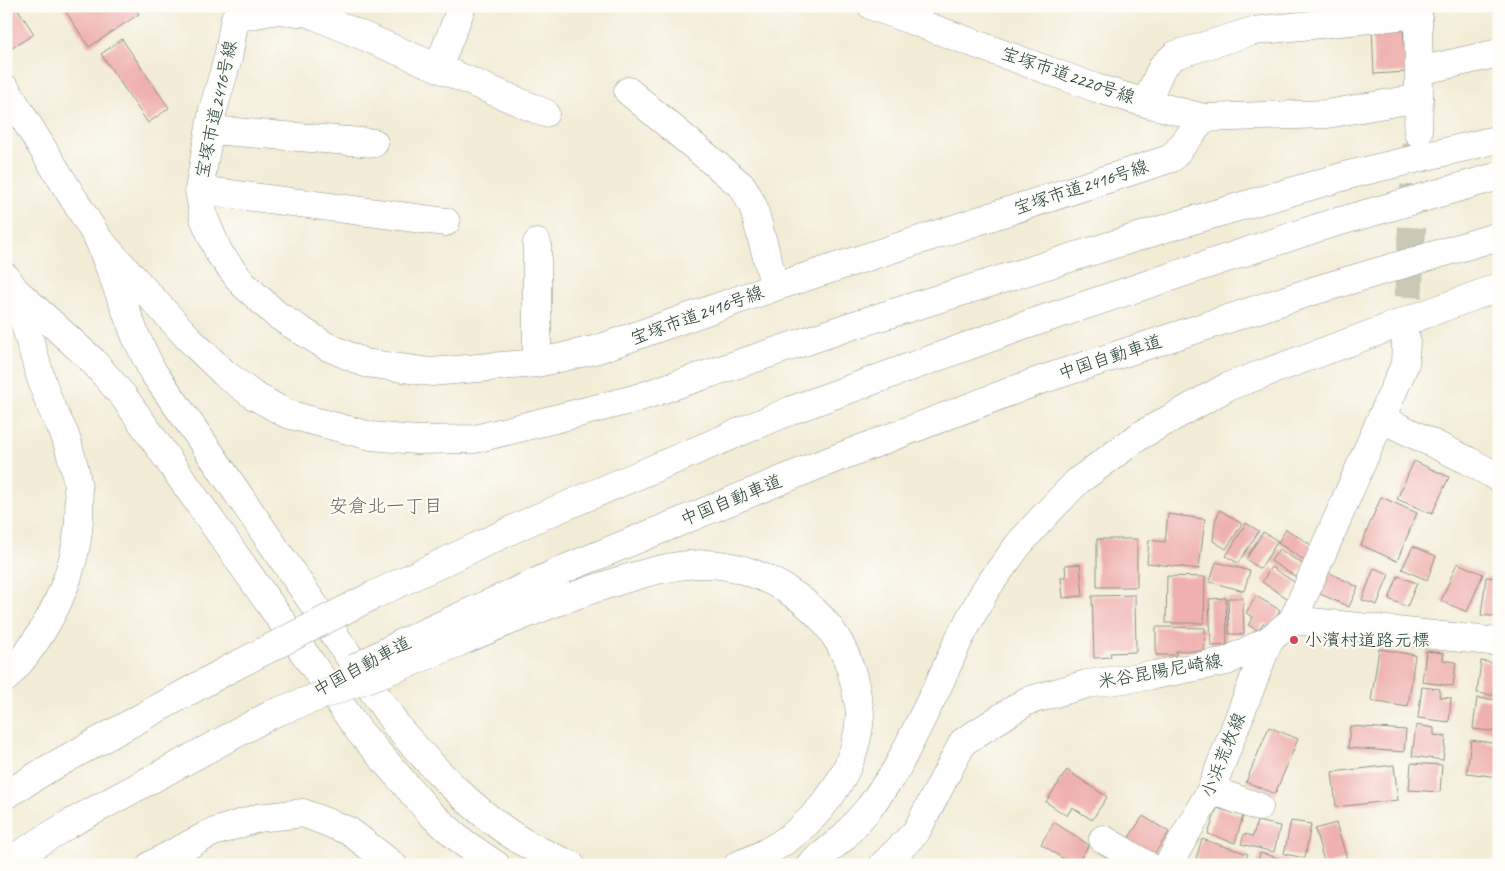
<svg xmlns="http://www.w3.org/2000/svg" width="1505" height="871" font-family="Caveat,'Klee One',sans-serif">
	<rect width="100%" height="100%" fill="#fdfcf7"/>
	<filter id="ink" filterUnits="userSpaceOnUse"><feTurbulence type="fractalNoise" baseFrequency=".02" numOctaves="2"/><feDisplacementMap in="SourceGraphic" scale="10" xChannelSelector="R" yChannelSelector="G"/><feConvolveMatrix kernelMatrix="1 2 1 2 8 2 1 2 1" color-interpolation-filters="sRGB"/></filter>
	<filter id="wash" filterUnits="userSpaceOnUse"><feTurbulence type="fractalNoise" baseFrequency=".0096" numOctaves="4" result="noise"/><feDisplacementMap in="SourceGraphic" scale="20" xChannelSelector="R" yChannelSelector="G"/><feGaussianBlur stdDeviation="1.12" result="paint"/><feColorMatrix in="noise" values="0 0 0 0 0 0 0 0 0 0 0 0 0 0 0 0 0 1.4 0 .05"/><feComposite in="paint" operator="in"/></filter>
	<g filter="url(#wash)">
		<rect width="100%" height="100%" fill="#f3ecd6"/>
		<g id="blocks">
			<path fill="#efb1af" d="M6,6h10l18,28 -28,18z
				M62,6h72l5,8 -50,33z
				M1403,26l3,46 -32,2 -2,-46z
				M122,39l47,69 -21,15 -47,-69z
				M1414,461l35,16 -17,37 -35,-15z
				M1381,497l36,16 -20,48 -36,-16z
				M1220,510l22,14 -16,25 -13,-8 2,-20z
				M1168,514l37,5 -6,50 -52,-6 2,-23 16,2z
				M1246,523l13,8 -21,32 -12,-7z
				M1286,529l33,21 -9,14 -32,-21z
				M1263,532l15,9 -18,28 -14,-10z
				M1097,539h40v48h-40z
				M1413,546l23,10 -9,24 -25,-11z
				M1279,549l25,16 -8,12 -25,-16z
				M1216,562l34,9 -6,20 -34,-9z
				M1457,563l26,11 -16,38 -26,-11z
				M1080,564l3,32 -20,2 -2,-21h5l-1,-12z
				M1271,567l25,16 -9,15 -25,-16z
				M1374,568l15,6 -12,31 -15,-5z
				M1328,572l30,15 -9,20 -31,-14z
				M1167,576l38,1 -1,46h-38z
				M1398,576l19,7 -10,24 -18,-8z
				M1486,577l13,1v39l-18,-2z
				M1135,595l1,57 -26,1 1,4 -17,1 -2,-62z
				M1256,596l24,14 -10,17 -7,-4 -4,8 -11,-6 5,-8 -7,-4z
				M1226,598l1,47 -16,1 -2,-47z
				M1228,598h15l1,36h-15z
				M1156,627l49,1 -1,23h-28v4h-20z
				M1379,649l36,6 -7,52 -37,-6z
				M1426,651l18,2 -1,7 13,2 -3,24 -31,-4z
				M1481,661l18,3v32l-22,-3z
				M1422,687l18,2 -1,8 12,1 -2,24 -31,-4z
				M1477,698l22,2v32l-26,-3z
				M1416,725l18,3v7l12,2 -3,23 -31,-4z
				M1350,726l56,4 -2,22 -56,-4z
				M1269,727l29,12 -23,55 -29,-12z
				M1471,740l28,4v33l-32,-4z
				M1411,763l31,2 -2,27 -31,-2z
				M1394,765l4,35 -62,7 -4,-35z
				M1067,770l40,27 -15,23 -20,-13 -5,9 -21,-14z
				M1217,808l26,8 -8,27 -27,-9z
				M1143,816l26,16 -16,24 -25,-17z
				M1257,821l23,5 -6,26 -33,-8 3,-10 9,2z
				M1291,821l20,3 -6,34 -21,-4z
				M1054,822l35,23 -13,20h-3l-32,-21z
				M1336,823l11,36 -22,6 -10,-36z
				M1202,839l46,15 -4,11h-50z
				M1260,853l33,9 -1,3h-35z"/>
		</g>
	</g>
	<g filter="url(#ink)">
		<use href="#blocks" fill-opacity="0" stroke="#899485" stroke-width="1"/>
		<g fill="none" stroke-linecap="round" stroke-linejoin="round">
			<path stroke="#c9c9b6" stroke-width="28" stroke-dasharray="28 14" stroke-linecap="butt" d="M1406,339l11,-203"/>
			<defs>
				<path id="minor" d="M872,6l224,82 50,15 16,-36 13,-12 78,-24 165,-17
					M235,18l-7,40 -15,52 -14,80 5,28 15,35 24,31 34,31 49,31 39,17 66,9 106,-9 61,-14 177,-62 397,-129 32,-40 123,-4 92,-16
					M235,18l43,-8 31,3 236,100
					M438,68l24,-62
					M1419,71l80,-18
					M628,91l115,96 10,19 22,81
					M1146,103l58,15
					M210,130l164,13
					M199,190l247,32
					M537,363v-120
					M1382,419l87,42 30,17
					M1293,620l206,22
					M1211,790l48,17
					M1103,839l44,26
					M1168,865l43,-75 58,-150"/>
				<path id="major" d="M1418,133l1,-35 -1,-92
					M151,865l60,-32 47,-15 45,-5 46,18 44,34
					M883,865l33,-33 47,-90 64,-41 60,-17 67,-9 73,-14 42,-21 24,-20 112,-256 1,-25"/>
				<path id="highway" d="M6,89l93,151 37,97 17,35 44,62 202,295c37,42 76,84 124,113 15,9 32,16 48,23
					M99,240l93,102 32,31 29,22 34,19 84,22 45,4 59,-1 159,-40 220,-74 319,-99 179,-52 147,-35
					M6,277l9,13 78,71 31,36 235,334 72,83 33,29 32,22
					M374,595l161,-76 257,-109 231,-84 300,-100 176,-50
					M402,643l165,-75 249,-102 222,-85 275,-90 186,-55
					M412,662c65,-27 130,-57 197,-78 32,-10 63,-20 96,-20 28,0 58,11 82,26 36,22 59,53 68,95 1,9 5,20 5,30 -4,69 -58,127 -122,150
					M6,678c53,-57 88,-137 67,-216 -3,-9 -5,-19 -9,-29 -5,-11 -12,-22 -16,-34 -13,-36 -22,-73 -33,-109
					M6,795l40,-25 185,-102
					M6,863l63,-39 205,-111
					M810,865l33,-27 26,-30 27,-38 41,-82 23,-51 26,-48 33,-45 28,-31 31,-32 63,-46 86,-48 272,-100"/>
			</defs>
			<use href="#minor" stroke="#899485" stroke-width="29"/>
			<use href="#major" stroke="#899485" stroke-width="29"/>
			<use href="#highway" stroke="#899485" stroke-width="29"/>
			<use href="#minor" stroke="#fff" stroke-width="28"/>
			<use href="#major" stroke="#fff" stroke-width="28"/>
			<use href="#highway" stroke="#fff" stroke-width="28"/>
			<defs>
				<path id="highway-bridge" d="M231,668l143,-73
					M355,668l47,-25
					M274,713l138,-51"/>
			</defs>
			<use href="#highway-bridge" stroke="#899485" stroke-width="29" stroke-linecap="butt"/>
			<use href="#highway-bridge" stroke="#fff" stroke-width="28"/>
		</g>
	</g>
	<circle fill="#d1495b" stroke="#fdfcf7" stroke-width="2" cx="1294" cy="640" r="5"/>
	<g text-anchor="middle" stroke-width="4" stroke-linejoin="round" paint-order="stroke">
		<g font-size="18" fill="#1f3d34" stroke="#fdfcf7">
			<text transform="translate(1068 75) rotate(19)" y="6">宝塚市道2220号線</text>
			<text transform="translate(216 109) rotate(-78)" y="6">宝塚市道2416号線</text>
			<text transform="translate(1081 187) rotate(-18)" y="6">宝塚市道2416号線</text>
			<text transform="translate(697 315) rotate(-20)" y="6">宝塚市道2416号線</text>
			<text transform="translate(1110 357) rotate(-18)" y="6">中国自動車道</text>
			<text transform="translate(731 500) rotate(-22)" y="6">中国自動車道</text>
			<text transform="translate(362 666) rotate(-28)" y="6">中国自動車道</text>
			<text transform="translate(1160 671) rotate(-10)" y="6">米谷昆陽尼崎線</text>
			<text transform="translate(1223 755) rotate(-68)" y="6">小浜荒牧線</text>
		</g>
		<g font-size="18" fill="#1f3d34" stroke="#fdfcf7" text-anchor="start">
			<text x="1304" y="646">小濱村道路元標</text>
		</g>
		<g font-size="19" fill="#68665f" stroke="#fdfcf7">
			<text x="386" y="512">安倉北一丁目</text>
		</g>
	</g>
	<rect width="1505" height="871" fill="none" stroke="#fdfcf7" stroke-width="25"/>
</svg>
